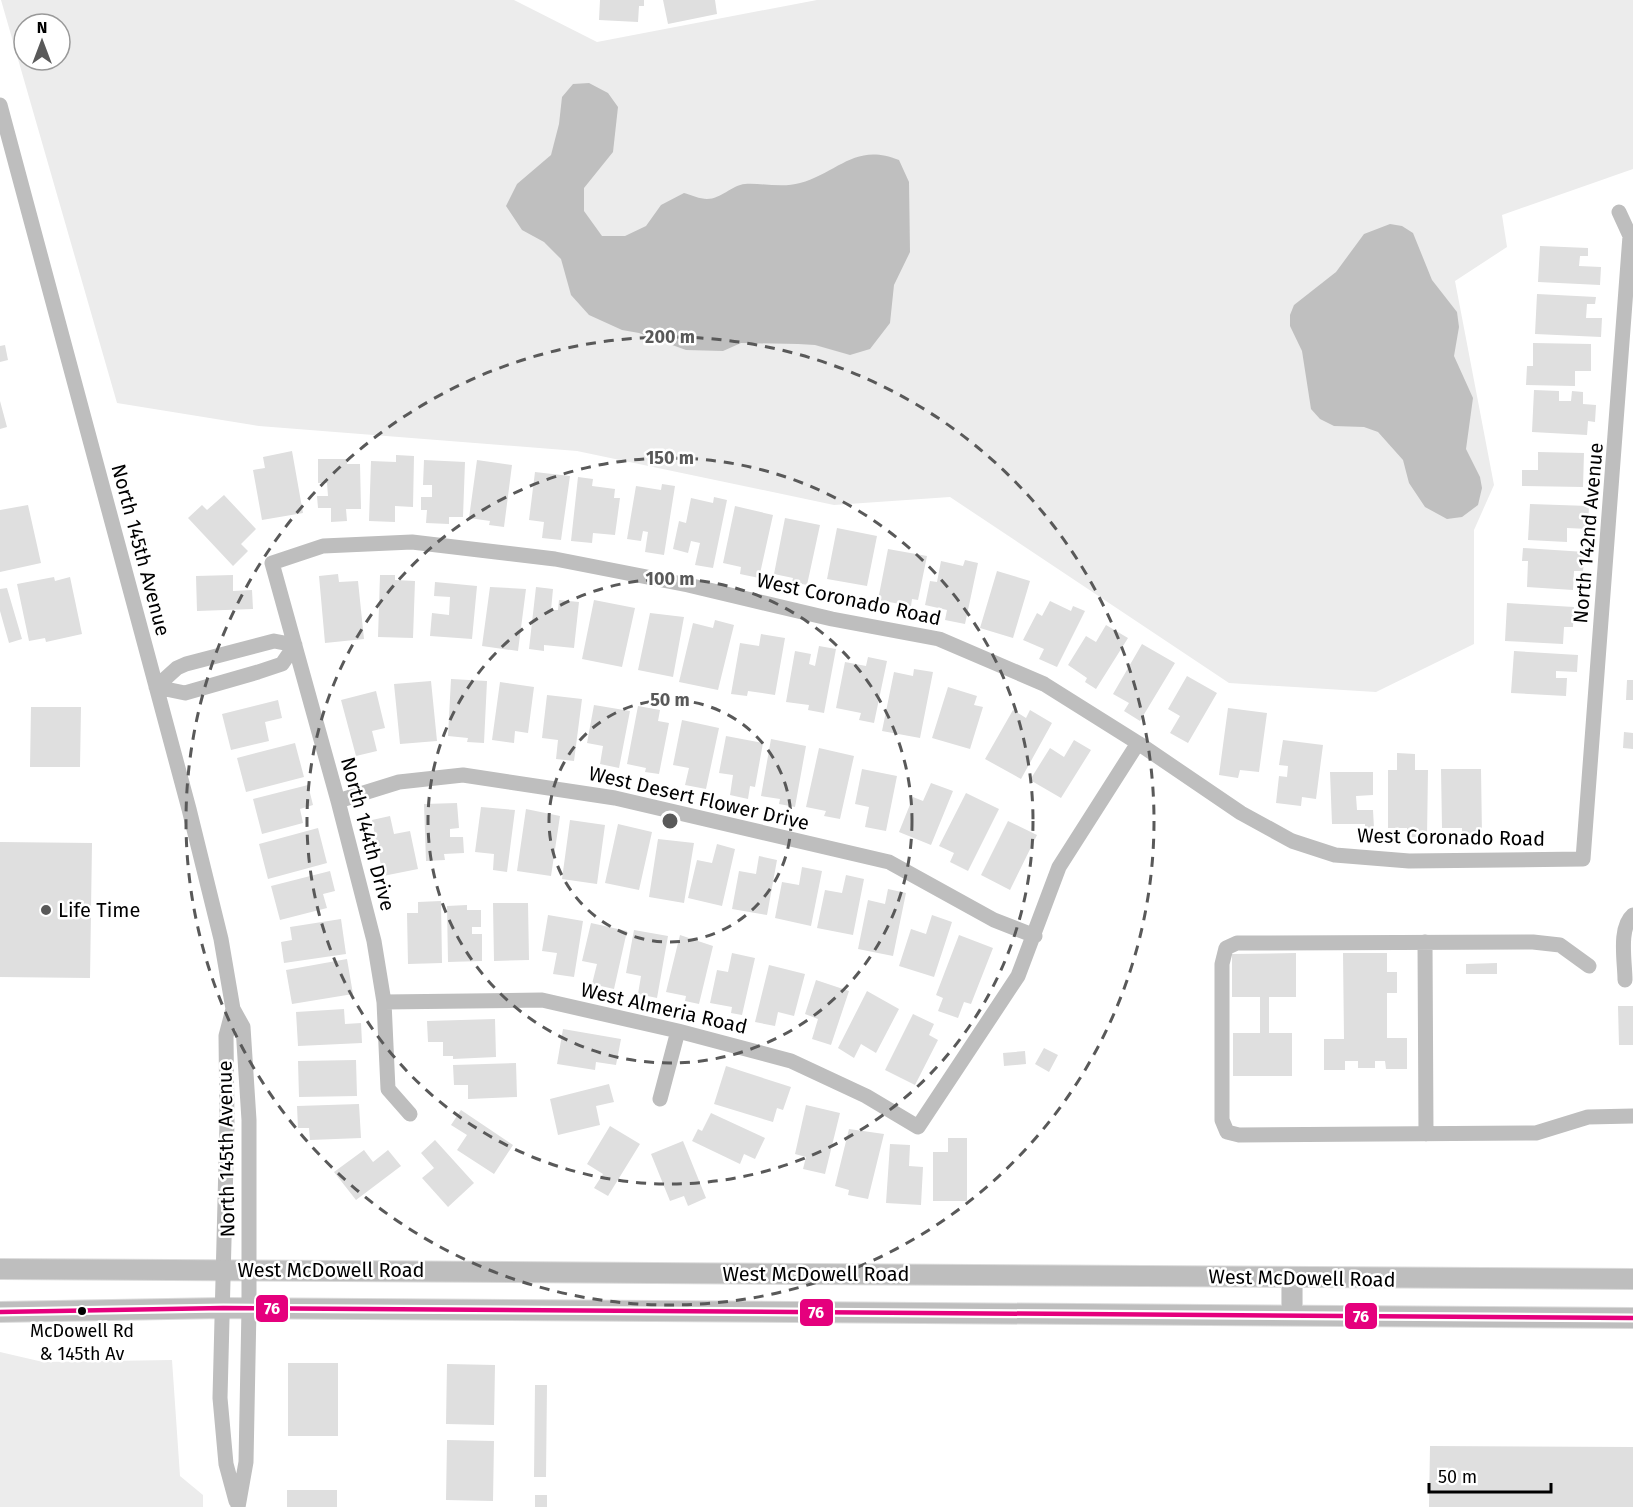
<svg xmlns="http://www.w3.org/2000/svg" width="1633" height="1507" font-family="'Fira Sans',sans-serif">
	<rect width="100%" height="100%" fill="#fff"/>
	<path fill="#ececec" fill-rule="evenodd" d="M1,0h513l83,42 220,-42h816v169l-131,46 5,32 -52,34 39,204 -20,45v114l-98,48 -147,-9 -279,-186 -116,8 -257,-54 -318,-25 -142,-23zM24,24h36v36h-36z
		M0,1352l43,10 129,-2 8,116 23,19v12h-203z"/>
	<path fill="#bfbfbf" d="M589,83l19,10 10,14 -5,45 -29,36v23l18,25h23l21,-10 15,-21 23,-12c7,2 16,6 23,6 14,0 25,-14 38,-15 18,-1 38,4 55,-1 39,-11 55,-41 99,-23l10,22 1,70 -16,33 -4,38 -20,26 -20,6 -35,-10 -17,-1 -57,-1 -18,8 -37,-1 -47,-17 -17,-3 -33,-15 -18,-20 -10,-36 -17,-17 -22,-12 -16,-24 11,-22 34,-29 8,-31 3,-27 11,-13z
		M1390,224l12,2 11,7 19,47 25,32 2,15 -5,29 19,42 -7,51 14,28 2,11 -4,17 -16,12 -15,2 -22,-12 -16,-24 -6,-23 -25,-28 -14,-5 -30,-1 -14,-7 -9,-10 -9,-58 -12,-25v-11l4,-10 42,-33 28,-38z"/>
	<path fill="#dfdfdf" d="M600,0h44v6h-5l-1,16 -39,-2z
		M663,0h52l2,14 -49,10z
		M1540,246l48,2v8h-8l-1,10 22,1 -1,18 -62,-3z
		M1537,294l59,3 -1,7h-8l-1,14h16l-1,19 -66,-3z
		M1533,343l58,1v27h-16v15l-49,-1 1,-19h6z
		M5,345l3,15 -8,2v-16z
		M1534,390l25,1v10h12l1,-10 11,1v12l13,1 -1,17 -7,-1 -1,14 -55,-3z
		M0,401l7,26 -7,2z
		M292,451l11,62 -41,7 -9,-50 12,-2 -2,-11z
		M1538,452l46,1 -1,34 -61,-1v-16h16z
		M396,455l18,1 -1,51 -18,-1v16l-26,-1 2,-60 25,1z
		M318,459h29v5h13l1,45h-15l1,12 -16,1v-14h-13l-1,-12h11l-1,-13h-9z
		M424,460l41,2 -2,55h-14v7l-23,-1 1,-13h-6v-13h11v-12h-9z
		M477,460l35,5 -8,62 -15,-2 1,-4 -21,-3z
		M535,472l35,4 -9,64 -19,-2 2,-16 -15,-2z
		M578,477l15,2 -1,7 23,3 -1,9h6l-5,37 -22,-2 -1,10 -21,-2z
		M662,484l13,2 -11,69 -19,-3 3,-20 -5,-1 -2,10 -14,-2 9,-53 25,4z
		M224,495l32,34 -15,15 7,7 -15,15 -45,-48 14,-13 5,5z
		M714,497l13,3 -14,68 -18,-3 5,-22 -9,-2 -3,12 -15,-4 6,-28 7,2 5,-25 22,5z
		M1530,504l59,2 -1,23 -21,-1v14l-39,-2z
		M28,505l13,58 -41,9v-62z
		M735,506l38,9 -14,63 -19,-4 1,-7 -18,-4z
		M785,518l35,7 -13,60 -15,-3 1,-4 -19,-4z
		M837,528l40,8 -10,50 -40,-7z
		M1523,548l62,4 -2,19h-9l-1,19 -46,-3 1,-26h-6z
		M888,549l39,7 -9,44 -6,-1 -1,7 -33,-6z
		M965,560l13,3 -13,61 -20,-4 2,-10 -22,-5 5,-24 7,1 4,-21 22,5z
		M997,571l33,10 -17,57 -33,-10z
		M338,574l1,8 19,-1 6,58 -39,4 -6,-67z
		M233,575v16l19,-1 1,19 -56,2 -1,-35z
		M380,575h15v5l20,1 -2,57 -35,-1z
		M54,577l1,4 15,-4 12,57 -36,8 -1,-4 -16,3 -12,-57z
		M435,582l42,4 -5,53 -42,-3 2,-23 17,2 1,-18 -16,-1z
		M490,587l36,2 -8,62 -36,-5z
		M536,587l17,2 -2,21h7l1,-10 20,2 -5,46 -30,-3v6l-15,-2z
		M7,588l15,51 -13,4 -9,-32v-22z
		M594,600l41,8 -13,59 -40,-8z
		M1050,601l21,10 2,-5 12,5 -28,56 -18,-8 5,-10 -21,-9 14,-27 5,3z
		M1507,603l67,4 -1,20h-9l-1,17 -58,-3z
		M650,613l34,4 -11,60 -35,-7z
		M715,620l19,5 -16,65 -39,-8 14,-59 20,5z
		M1106,625l22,13 -32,51 -11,-7 2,-4 -19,-13 18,-29 10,6z
		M761,634l24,4 -10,57 -27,-4 -1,5 -16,-2 9,-51 19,3z
		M1142,644l33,19 -35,58 -16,-10 5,-8 -16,-9z
		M819,646l17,3 -12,64 -16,-3 1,-5 -23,-3 9,-51 16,3 -2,10 6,2z
		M1514,651l64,4 -1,17 -21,-1v7h11l-1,18 -55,-3z
		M868,657l19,4 -13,62 -15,-3 2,-7 -25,-5 9,-46 21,4z
		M914,669l19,3 -13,66 -38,-7 12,-59 19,4z
		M1187,676l30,17 -29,50 -18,-10 10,-17 -12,-7z
		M451,679l36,2 -3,62 -17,-1 1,-4 -20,-2z
		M1627,680h6v20h-7z
		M431,681l6,60 -37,3 -6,-60z
		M500,682l34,5 -6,46 -13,-2 -1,12 -22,-3z
		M948,687l29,9 -3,9 9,2 -13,42 -38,-11z
		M376,691l9,37 -13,3 5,20 -21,5 -15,-56z
		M547,695l35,4 -8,62 -18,-2 2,-19 -16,-2z
		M278,700l4,18 -17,4 4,19 -38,9 -9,-36z
		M594,705l36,6 -11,57 -19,-4 3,-18 -16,-3z
		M638,706l22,4 -2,11 11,2 -10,51 -14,-2 1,-4 -19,-4z
		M31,707h50l-1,60h-50z
		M1228,708l39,5 -8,59 -19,-2 -2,8 -19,-3z
		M1013,710l13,8 4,-8 22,13 -31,56 -36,-20z
		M682,720l37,8 -13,61 -21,-4 4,-17 -16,-3z
		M1624,732l9,1v16l-10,-1z
		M726,736l37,7 -8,44 -5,-1 -2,13 -18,-4 3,-20 -14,-2z
		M771,739l35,7 -11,61 -16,-3 1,-5 -19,-3z
		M1074,740l17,10 -30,48 -31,-18 20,-32 14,9z
		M1283,740l40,5 -7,54 -14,-2 -1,9 -25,-3 3,-27 8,1 1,-11 -9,-1z
		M295,743l9,34 -58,15 -9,-34z
		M819,748l35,8 -14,63 -16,-3 2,-5 -20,-4z
		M1397,753l18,1v16h13l-1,67h-20v-9h-19v-58h9z
		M862,769l35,7 -11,55 -21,-4 4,-20 -14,-3z
		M1441,769h40l1,68h-20v-9h-20z
		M1330,772h43v23l-17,1 1,14h16l1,18 -9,1v-5h-33z
		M931,783l22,8 -22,54 -32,-13 14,-35 10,4z
		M308,785l5,20 -13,4 3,14 -41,11 -9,-35z
		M966,793l33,16 -31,62 -18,-9 4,-9 -15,-7z
		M457,803l2,25 -9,1v8h13l1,16 -20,1 1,6 -19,1 -2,-57z
		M481,807l34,3 -8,62 -14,-2 1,-16 -19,-2z
		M526,809l34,7 -9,60 -34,-5z
		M390,816l4,18 16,-3 8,38 -35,7 -11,-56z
		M570,820l35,5 -8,59 -35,-5z
		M1008,821l29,14 -27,55 -29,-15z
		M618,824l34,8 -13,58 -34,-7z
		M318,828l9,35 -59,16 -9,-35z
		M658,839l36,4 -10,60 -35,-6z
		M0,842l92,1 -2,135 -90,-1z
		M717,844l18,5 -13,57 -34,-8 9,-38 15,3z
		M759,856l18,4 -10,55 -35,-6 7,-38 17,3z
		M802,867l20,4 -11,55 -36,-8 7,-36 17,3z
		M330,871l5,20 -12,3 4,14 -47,12 -9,-34z
		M846,875l18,4 -11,56 -36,-7 8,-38 17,3z
		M888,889l18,4 -13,63 -35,-7 10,-49 17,4z
		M441,901l1,62 -34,1 -1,-51h11v-11z
		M493,903h35l1,57 -35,1z
		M467,905v5h14v17h-9v7h10v27l-34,1 -1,-56z
		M548,915l35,6 -9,56 -21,-3 4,-21 -15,-2z
		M932,915l20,7 -18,55 -35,-11 12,-37 15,5z
		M341,919l5,35 -62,9 -3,-21 11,-2 -2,-13z
		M591,923l36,8 -13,58 -22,-5 5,-20 -15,-3z
		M634,930l34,6 -11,62 -19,-4 3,-18 -15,-3z
		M680,935l33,11 -14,58 -14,-3 1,-5 -20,-4z
		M959,935l34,13 -22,56 -7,-2 -6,16 -20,-7 5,-13 -7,-3z
		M732,953l23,5 -13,57 -11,-2 1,-6 -22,-4 7,-33 11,2z
		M1296,953v44h-27v36h23v43h-59v-43h27v-36h-28v-43z
		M1343,953h44v19h10v21h-10v45h20v31h-21l-1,-8h-10v7h-17v-7h-13v9h-21v-31h20z
		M347,959l6,35 -61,10 -6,-34z
		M1497,963v11h-31v-10z
		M769,965l36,9 -11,42 -16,-4 -3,14 -20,-4z
		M816,980l33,11 -18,54 -19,-6 6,-20 -13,-5z
		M867,991l32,18 -23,44 -15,-9 -7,14 -16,-10z
		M1618,1006h15v39h-14z
		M344,1009l1,15 16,-1 1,20 -64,3 -2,-34z
		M913,1014l21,10 -5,11 9,5 -23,45 -30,-15z
		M495,1019l1,38 -43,2v-3h-10v-14h-15l-1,-21z
		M563,1029l58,10 -5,26 -20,-3 -1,8 -38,-6z
		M1044,1048l14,7 -9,17 -14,-8z
		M1025,1051l1,13 -22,2 -1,-13z
		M356,1060l1,36 -58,1 -1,-36z
		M516,1063l1,34 -49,2v-14h-14l-1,-20z
		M726,1066l65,21 -8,23 -6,-2 -4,14 -59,-18z
		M609,1084l5,18 -18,4 4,19 -42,10 -8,-36z
		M359,1104l2,34 -51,2 -1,-12h-11l-1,-22z
		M806,1105l34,8 -15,61 -22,-5 3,-12 -11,-3z
		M461,1110l52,35 -19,29 -37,-24 10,-15 -16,-10z
		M711,1113l54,25 -10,21 -11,-5 -4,10 -48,-23 6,-12 4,2z
		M610,1126l30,18 -32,52 -14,-8 9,-14 -16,-10z
		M849,1129l35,5 -16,65 -20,-4 1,-5 -14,-4z
		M948,1138h19v63h-34v-49h15z
		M435,1140l39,43 -26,24 -26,-29 12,-10 -13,-15z
		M683,1141l23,57 -18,8 -4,-10 -14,5 -19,-47z
		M890,1144l20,1 -1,21 14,1 -2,38 -35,-2z
		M364,1150l9,12 15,-12 13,16 -45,34 -22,-28z
		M288,1363h50v73h-50z
		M447,1364l48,1 -1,60 -48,-1z
		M535,1385h12l-1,92h-12z
		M447,1440l47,1 -1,60 -47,-1z
		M1430,1446l203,1v60h-204z
		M287,1490h50v17h-50z
		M535,1495h12v12h-12z"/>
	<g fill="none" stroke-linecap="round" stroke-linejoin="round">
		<defs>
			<path id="major" d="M0,1269l1633,10
				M1292,1277v37
				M0,1312l223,-4 1410,10"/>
		</defs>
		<use href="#major" stroke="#dbdbdb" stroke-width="22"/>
		<path stroke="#bebebe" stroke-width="15" d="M0,105l189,704 32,130 12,70 10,18 6,93v188l-3,154 -8,45
			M274,641l21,4 -13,19 -24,8 -73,21 -29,-6 21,-19 9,-4z
			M338,801l61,-19 64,-7 152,23 274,64 105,58 41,16
			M1425,942l1,192
			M1589,966l-29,-21 -27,-3 -296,1 -11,5 -4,16v156l5,12 12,3 297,-2 52,-16 45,-1
			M1625,980c0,-18 -7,-52 8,-65
			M384,1002l158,-2 136,31 113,30 75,35 52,31 100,-151 41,-109 79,-124
			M233,1009l-7,27 1,87 -7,275 6,66 10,37
			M660,1099l18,-68
			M410,1114l-22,-25 -4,-87 -10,-61 -36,-140 -66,-238 51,-17 89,-4 143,17 133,26 144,34 107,20 105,45 94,59 103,70 51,28 43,14 74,6 174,-2 47,-623 -11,-24"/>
		<use href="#major" stroke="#bebebe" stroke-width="20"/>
		<defs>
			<path id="bus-1" d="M0,1312l223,-4 1410,10"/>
		</defs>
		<use href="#bus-1" stroke="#fff" stroke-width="9"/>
		<use href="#bus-1" stroke="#e5007d" stroke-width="4.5"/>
	</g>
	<g fill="none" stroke="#595959" stroke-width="3" stroke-dasharray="10 8">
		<circle cx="670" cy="821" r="121"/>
		<circle cx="670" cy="821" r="242"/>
		<circle cx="670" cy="821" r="363"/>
		<circle cx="670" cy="821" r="484"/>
	</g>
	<circle fill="#595959" stroke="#fff" stroke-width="2" cx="46" cy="910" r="6"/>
	<circle fill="#000" stroke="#fff" stroke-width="2" cx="82" cy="1311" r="5"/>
	<g text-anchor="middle" stroke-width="5" stroke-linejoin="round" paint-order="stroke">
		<g font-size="18" fill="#000" stroke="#fff">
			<text x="82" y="1337">McDowell Rd<tspan x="82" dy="23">&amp; 145th Av</tspan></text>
		</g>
		<g font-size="20" fill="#000" stroke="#fff">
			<text transform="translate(1588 533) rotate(-85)" y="7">North 142nd Avenue</text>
			<text transform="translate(141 550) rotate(75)" y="7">North 145th Avenue</text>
			<text transform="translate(849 599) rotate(12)" y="7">West Coronado Road</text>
			<text transform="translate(699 798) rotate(13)" y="7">West Desert Flower Drive</text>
			<text transform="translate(368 834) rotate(75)" y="7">North 144th Drive</text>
			<text transform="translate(1451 837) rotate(1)" y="7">West Coronado Road</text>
			<text transform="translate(664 1008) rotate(13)" y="7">West Almeria Road</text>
			<text transform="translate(226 1149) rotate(-91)" y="7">North 145th Avenue</text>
			<text x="331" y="1277">West McDowell Road</text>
			<text x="816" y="1281">West McDowell Road</text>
			<text transform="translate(1302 1278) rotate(1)" y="7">West McDowell Road</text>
		</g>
		<g font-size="20" fill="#000" stroke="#fff" text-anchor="start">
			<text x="58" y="917">Life Time</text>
		</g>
	</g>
	<circle cx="670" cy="821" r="9" fill="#595959" stroke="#fff" stroke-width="3"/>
	<g font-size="18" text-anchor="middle" font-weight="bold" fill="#595959" stroke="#fff" stroke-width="5" stroke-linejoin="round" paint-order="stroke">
		<text x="670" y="343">200 m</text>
		<text x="670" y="464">150 m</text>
		<text x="670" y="585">100 m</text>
		<text x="670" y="706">50 m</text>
	</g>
	<g stroke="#fff" stroke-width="2">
		<rect x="255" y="1294" width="34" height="29" rx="6" fill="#e5007d"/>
		<rect x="799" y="1298" width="35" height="29" rx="6" fill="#e5007d"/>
		<rect x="1344" y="1302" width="34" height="28" rx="6" fill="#e5007d"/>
	</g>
	<g font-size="16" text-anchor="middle" font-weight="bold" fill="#fff">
		<text x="272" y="1314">76</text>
		<text x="816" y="1318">76</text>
		<text x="1361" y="1322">76</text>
	</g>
	<g transform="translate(42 42)"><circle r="28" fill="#ffffff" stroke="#999999" stroke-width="1.5"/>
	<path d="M0-4.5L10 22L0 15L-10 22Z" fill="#595959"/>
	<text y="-9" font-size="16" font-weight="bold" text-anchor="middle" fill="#000000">N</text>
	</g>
	<path d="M1429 1483v9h122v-9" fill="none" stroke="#000000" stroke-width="3"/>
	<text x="1438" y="1483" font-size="18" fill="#000000" stroke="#ffffff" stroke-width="4.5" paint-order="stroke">50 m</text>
</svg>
